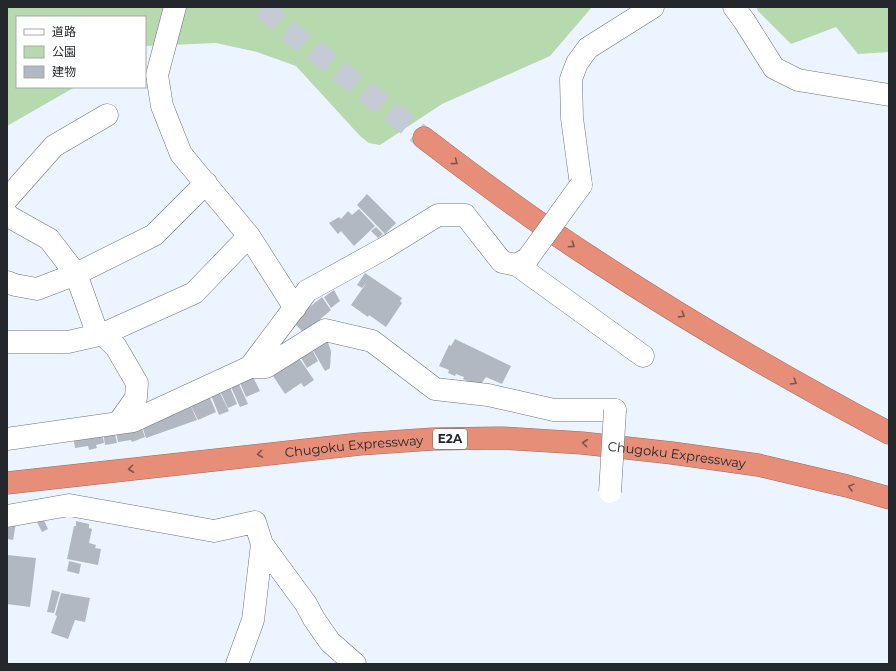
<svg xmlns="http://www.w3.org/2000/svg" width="896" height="671" font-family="Montserrat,'Noto Sans JP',sans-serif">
	<rect width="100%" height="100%" fill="#ecf4ff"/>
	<path fill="#b6d9ad" d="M7,7h585l-42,49 -108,48 -62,41 -11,-2 -8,-6 -65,-71 -39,-14 -41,-9 -71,3v-29h-128v70h58l-68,39z
		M757,7h132v45l-31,2 -22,-27 -45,17 -34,-34z"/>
	<path fill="#b1b8c2" d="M367,194l29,29 -11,11 -28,-29z
		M359,209l16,17 -21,20 -13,-15 -3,3 -9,-11 10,-6 2,2 7,-8 4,4z
		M376,227l7,7 -5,4 -7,-7z
		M365,273l37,25 -2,3 2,2 -16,24 -17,-12 -1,2 -17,-12 16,-23 -5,6 -5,-3z
		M334,290l6,11 -9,7 -7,-11z
		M322,297l9,13 -27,23 -9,-9 7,-11z
		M326,337l5,14 -1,17 -5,3 -15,-26z
		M455,339l56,27 -9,18 -16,-7 -7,10 -16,-8 1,-2 -8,-3 -1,2 -7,-3 1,-3 -10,-4 10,-21 2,1z
		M309,344l9,17 -11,7 -10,-17z
		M299,358l15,22 -10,7 -3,-4 -16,11 -12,-18z
		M253,377l7,14 -14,6 -6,-14z
		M239,384l9,20 -8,3 -9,-20z
		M229,385l8,19 -9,4 -9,-19z
		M218,389l11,22 -10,4 -9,-22z
		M208,393l8,19 -18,8 -9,-18z
		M189,402l8,18 -51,18 -5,-15z
		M140,423l5,14 -13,5 -1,-2 -13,2 -2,-10z
		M114,429l3,14 -12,2 -2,-14z
		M102,432l2,11 -8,2 1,3 -8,2 -1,-4 -13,2 -2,-12z
		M42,516l6,13 -6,3 -6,-12z
		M76,521l13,3v4l3,1 -3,14 7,2 -1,3 6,1 -3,16 -31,-6 7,-33h2z
		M16,523l-3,17 -6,-1v-15z
		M7,555l29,3 -6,49 -23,-3z
		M69,561l12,3 -2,10 -12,-3z
		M52,590l8,2 -6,21 -7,-1z
		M61,593l29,5 -5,24 -10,-2 -7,19 -17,-6 6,-17 -2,-1z"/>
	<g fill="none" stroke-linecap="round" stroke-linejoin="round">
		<path stroke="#c4cbd5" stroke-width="22" stroke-dasharray="22 11" stroke-linecap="butt" d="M263,7l21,20 140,111"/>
		<defs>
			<path id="minor" d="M175,7l-18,68 5,31 19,48 68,82 46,72
				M734,7l11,15 29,46 24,12 91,15
				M581,185l-9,-67 -1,-39 6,-16 11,-15 65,-41
				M7,199l47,-53 53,-31
				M7,214l1,2 41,23 27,35 19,53 21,20 21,36 -1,15 -17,24
				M517,265l126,91
				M7,282l8,3 22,4 39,-15 78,-39 52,-52
				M7,342h61l35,-8 91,-41 55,-57
				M250,367h16l59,-37 47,11 63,48 53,6 66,15h61
				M7,439l126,-18 117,-54 57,-76 76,-42 55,-34h27l37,47 15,3 11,-7
				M7,516l62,-11 145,26 41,-9 7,22 -9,76 -16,44
				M262,544l44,60 8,15 16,23 25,22"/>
			<g id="highway">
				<path d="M424,138c56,43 113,85 172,123 95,62 193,119 293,172"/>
				<path id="s1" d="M7,483l353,-39 73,-5 69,-1 80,5 90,10 86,12 89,21 42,12"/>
			</g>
		</defs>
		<use href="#minor" stroke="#6d747d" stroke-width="23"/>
		<use href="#highway" stroke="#a26a5d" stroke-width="23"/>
		<use href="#minor" stroke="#fff" stroke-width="22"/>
		<use href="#highway" stroke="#e68e78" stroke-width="22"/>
		<defs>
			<path id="minor-bridge" d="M528,258l53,-73
				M610,492l5,-82"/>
		</defs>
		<use href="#minor-bridge" stroke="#6d747d" stroke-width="23" stroke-linecap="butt"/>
		<use href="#minor-bridge" stroke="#fff" stroke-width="22"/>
	</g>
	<defs><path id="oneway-chevron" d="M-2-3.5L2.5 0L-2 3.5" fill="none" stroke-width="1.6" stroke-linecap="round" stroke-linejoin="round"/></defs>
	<g stroke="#7b554e">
		<use href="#oneway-chevron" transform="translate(455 162) rotate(37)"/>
		<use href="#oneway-chevron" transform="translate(572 245) rotate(34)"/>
		<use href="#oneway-chevron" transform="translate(682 315) rotate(32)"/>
		<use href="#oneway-chevron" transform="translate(794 382) rotate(31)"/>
		<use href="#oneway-chevron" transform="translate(585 443) rotate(-174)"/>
		<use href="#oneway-chevron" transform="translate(260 454) rotate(173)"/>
		<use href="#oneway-chevron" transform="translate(131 469) rotate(173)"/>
		<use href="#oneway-chevron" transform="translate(851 487) rotate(-165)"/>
	</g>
	<g text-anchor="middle" stroke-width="3" stroke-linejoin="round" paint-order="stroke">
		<rect fill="#fff" stroke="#66686b" stroke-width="1" x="433" y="429" width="34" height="20" rx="3"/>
		<g font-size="12" font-weight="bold" fill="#24272b">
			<text x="450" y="443">E2A</text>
		</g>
		<g font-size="13" fill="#24272b" stroke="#fff">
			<text dy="5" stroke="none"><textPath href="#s1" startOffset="349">Chugoku Expressway</textPath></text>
			<text dy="5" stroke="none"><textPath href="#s1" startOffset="673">Chugoku Expressway</textPath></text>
		</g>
	</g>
	<rect width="896" height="671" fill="none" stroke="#24272b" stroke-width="16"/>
	<rect x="16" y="16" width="130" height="72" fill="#ffffff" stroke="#a7a9aa"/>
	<rect x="24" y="29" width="20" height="6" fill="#ffffff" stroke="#a7a9aa"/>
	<text x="52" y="36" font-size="12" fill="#24272b">道路</text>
	<rect x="24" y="46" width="20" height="12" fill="#b6d9ad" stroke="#a7a9aa"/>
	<text x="52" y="56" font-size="12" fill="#24272b">公園</text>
	<rect x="24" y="66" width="20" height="12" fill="#b1b8c2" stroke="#a7a9aa"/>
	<text x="52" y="76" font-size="12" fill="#24272b">建物</text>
</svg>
